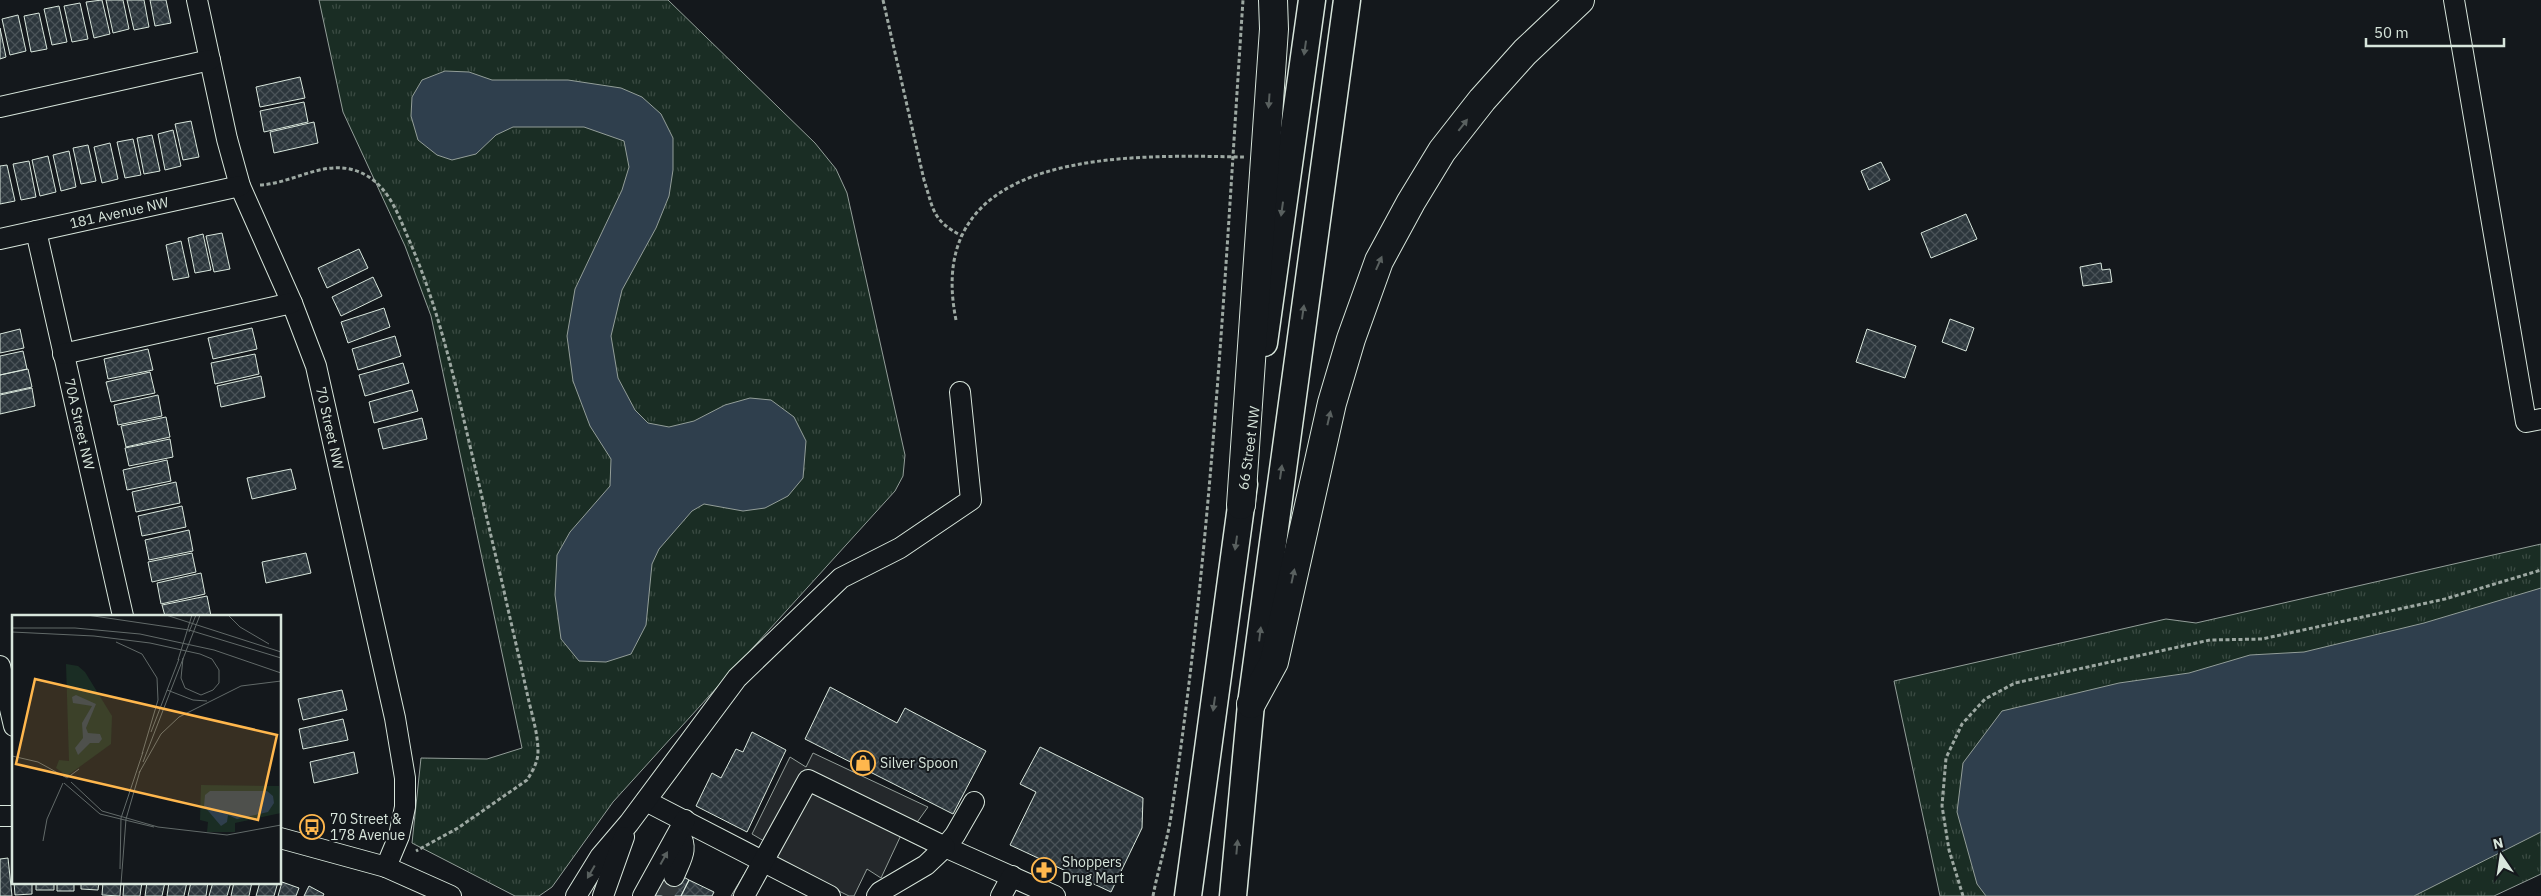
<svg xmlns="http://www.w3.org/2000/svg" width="2541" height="896" font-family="'IBM Plex Sans',sans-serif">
	<defs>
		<pattern id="park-tufts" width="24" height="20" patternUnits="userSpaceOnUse" patternTransform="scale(1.25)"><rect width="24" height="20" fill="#1a2d24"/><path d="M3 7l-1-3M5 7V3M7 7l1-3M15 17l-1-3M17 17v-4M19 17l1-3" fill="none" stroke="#3b4b43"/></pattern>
		<pattern id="building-cross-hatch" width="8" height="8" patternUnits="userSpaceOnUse" patternTransform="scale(1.25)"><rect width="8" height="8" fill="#2c363c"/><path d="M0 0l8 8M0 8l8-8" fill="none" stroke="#4a5358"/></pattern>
	</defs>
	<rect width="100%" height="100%" fill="#14181c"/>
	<path fill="url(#park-tufts)" stroke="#939e99" d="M319,0h349l147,143 21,26 11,24 58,262 -2,21 -8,15 -282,311 -61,85 -13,9h-24l-103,-53 9,-85 66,1 35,-11 -91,-432 -26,-70 -62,-134z
		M2541,544v330l-47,22h-554l-46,-215 272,-62 30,4z"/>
	<path fill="#24282b" stroke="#939e99" d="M813,753l115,54 -10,14 -16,12 -21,45 -14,-9 -13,27h-5l-75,-37 -20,37h-23l33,-55 -12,-7 38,-77 16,10z"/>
	<path fill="#2f3f4d" stroke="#939e99" d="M445,71l24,1 23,8h76l53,8 21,9 19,17 12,24v32l-4,26 -13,32 -34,62 -11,46 7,42 17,32 13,13 21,4 25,-6 31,-16 25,-7 21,2 23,17 12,24 -3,37 -15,18 -23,12 -22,3 -39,-7 -12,7 -33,38 -7,15 -6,61 -15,29 -25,8 -27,-1 -18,-22 -6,-44 2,-40 13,-23 40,-46 1,-27 -21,-33 -17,-45 -6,-45 8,-47 47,-99 7,-23 -5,-26 -40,-14h-71l-17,8 -20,19 -24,6 -15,-5 -19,-15 -7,-24 1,-19 10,-17z
		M2541,588v244l-127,64h-428l-9,-12 -20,-72 6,-49 39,-52 117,-28 70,-10 61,-18 54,-3 120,-29z"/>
	<path fill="url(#building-cross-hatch)" stroke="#d8e6dc" d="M102,0l8,34 -16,4 -8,-36z
		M106,0h17l6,29 -16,4z
		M127,0h17l5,27 -15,3z
		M150,0h16l5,23 -16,3z
		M80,3l8,36 -16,3 -8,-36z
		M59,6l8,36 -15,3 -8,-36z
		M39,13l8,36 -16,3 -7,-36z
		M18,15l8,36 -16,4 -8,-36z
		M0,28l6,29 -6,2z
		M300,77l5,21 -45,9 -4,-20z
		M304,102l4,20 -44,10 -4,-21z
		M191,121l8,36 -16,3 -8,-36z
		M314,122l4,21 -44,10 -4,-21z
		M173,130l8,36 -16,4 -7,-36z
		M152,135l8,36 -16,3 -7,-36z
		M133,139l8,36 -16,3 -8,-36z
		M110,143l8,36 -16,4 -8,-36z
		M88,145l8,36 -15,3 -8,-36z
		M69,151l7,36 -15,4 -8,-36z
		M48,156l8,36 -16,4 -8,-36z
		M29,161l7,36 -15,3 -8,-36z
		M1881,162l9,18 -21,10 -8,-19z
		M7,165l8,36 -15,3v-38z
		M1966,214l11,25 -46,19 -10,-25z
		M222,233l8,36 -16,3 -8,-36z
		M203,234l8,36 -16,3 -7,-35z
		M181,241l8,36 -16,3 -7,-35z
		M359,249l9,19 -41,20 -9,-20z
		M2101,263l1,7 8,-1 2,13 -29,4 -3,-19z
		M373,277l9,19 -41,20 -9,-19z
		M384,308l6,19 -42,16 -7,-21z
		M1950,319l24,9 -8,23 -24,-9z
		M252,328l5,21 -44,10 -5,-21z
		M20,329l4,19 -24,5v-19z
		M1867,329l49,17 -11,32 -49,-16z
		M395,336l6,20 -43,14 -6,-21z
		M148,349l5,21 -45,9 -4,-20z
		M23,351l4,18 -27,6v-19z
		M255,354l4,20 -44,10 -4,-21z
		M403,363l6,20 -44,13 -6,-21z
		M28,369l4,18 -32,7v-19z
		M150,372l5,21 -44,9 -5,-20z
		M261,376l4,21 -44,10 -4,-21z
		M32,388l3,18 -35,8v-19z
		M412,390l6,21 -44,12 -5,-21z
		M158,395l4,21 -44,9 -4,-20z
		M166,417l4,20 -44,10 -5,-21z
		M422,418l5,21 -44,10 -5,-20z
		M170,439l3,18 -44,9 -4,-18z
		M167,460l4,21 -44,9 -4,-20z
		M291,469l5,20 -44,10 -5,-21z
		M176,482l4,21 -44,9 -4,-20z
		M182,506l4,21 -44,9 -4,-20z
		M189,530l4,21 -44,9 -4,-20z
		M192,553l4,19 -44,10 -4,-20z
		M306,553l5,20 -45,10 -4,-21z
		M201,573l4,21 -44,10 -4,-21z
		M207,596l4,20h-46l-3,-11z
		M830,687l67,36 8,-15 81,43 -33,63 -148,-75z
		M342,690l5,20 -44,10 -5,-21z
		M343,719l5,21 -45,9 -4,-20z
		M752,732l34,18 -39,82 -51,-26 16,-33 9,5 15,-29 7,3z
		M1040,747l103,51 -1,30 -31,64 -101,-47 26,-53 -16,-8z
		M354,752l4,21 -44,10 -4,-21z
		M8,858l4,38h-12v-37z
		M669,869l20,11 -8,16h-26z
		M689,880l25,12 -2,4h-31z
		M14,882h18v12l-17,1z
		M36,882h18v8h-18z
		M57,882h17v9h-17z
		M81,882h18l-1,8 -17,-1z
		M103,882h18l-1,14 -18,-1z
		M124,882h18l-2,14h-17z
		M147,882h18l-3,14h-17z
		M169,882h18l-3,14h-17z
		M191,882h17l-2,14h-18z
		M213,882h18l-4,14h-18z
		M234,882h18l-3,14h-18z
		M260,882h18l-4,14h-18z
		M282,882l17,6 -3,8h-18z
		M309,886l15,8 -1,2h-19z"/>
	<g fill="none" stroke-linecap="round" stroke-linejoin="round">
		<path stroke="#313739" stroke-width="20" stroke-dasharray="20 10" stroke-linecap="butt" d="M663,896l11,-20"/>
		<defs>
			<g id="minor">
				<path id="s1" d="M197,0l30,139 13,47 52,117 24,63 79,352 10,60v29l-6,29 -13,31"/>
				<path d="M2454,0l72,422 15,-3"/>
				<path d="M0,107l210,-47"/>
				<path id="s2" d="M36,231l87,385"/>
				<path id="s3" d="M0,239l240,-53"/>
				<path d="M63,354l229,-51"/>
				<path d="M0,666l14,60"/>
				<path d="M646,801l184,95"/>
				<path d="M974,802l-19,33 -10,12 110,49"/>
				<path d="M0,816h14"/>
				<path d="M280,838l106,29 65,29"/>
				<path d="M674,876c7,-18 15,-26 5,-44"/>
				<path d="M576,896l24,-39 29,-34 108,-145 104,-100 59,-30 71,-48 -11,-108"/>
				<path d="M603,896l21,-59"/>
				<path d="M643,896l42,-76"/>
				<path d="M744,896l64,-116 137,67 -19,18 -46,27 -3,4"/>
				<path d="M1001,896l11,-20"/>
			</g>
			<path id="major" d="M1264,343l48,-343
				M1188,896l56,-412
				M1233,896l18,-192 96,-704"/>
			<path id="highway" d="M1241,505l33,-476 -1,-29
				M1251,704l23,-42 58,-259 19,-64 28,-78 32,-59 31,-51 40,-51 43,-48 55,-52"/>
		</defs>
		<use href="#minor" stroke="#d8e6dc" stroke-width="22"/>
		<use href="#major" stroke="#d8e6dc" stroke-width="29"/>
		<use href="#highway" stroke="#d8e6dc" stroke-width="30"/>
		<path stroke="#9da8a2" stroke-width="3" stroke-dasharray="4 2.5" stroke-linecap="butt" d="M883,0l41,180c10,31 8,40 38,56
			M260,185c38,-2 71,-32 109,-8 19,12 29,36 37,56 31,69 47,140 64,213 11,46 21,91 32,136 8,37 17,74 25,111 4,19 11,39 11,59 0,10 -6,20 -11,28l-69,48 -42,23
			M956,320c-35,-174 175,-165 288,-163
			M1153,896c5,-27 14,-53 18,-80 41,-270 54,-544 72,-816
			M1963,896l-14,-46 -7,-44 4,-48 16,-34 23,-25 30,-16 195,-43 52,-1 183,-40 96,-29"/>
		<use href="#minor" stroke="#14181c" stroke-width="20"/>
		<use href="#major" stroke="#14181c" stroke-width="26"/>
		<use href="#highway" stroke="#14181c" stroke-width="28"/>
	</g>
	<defs><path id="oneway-solid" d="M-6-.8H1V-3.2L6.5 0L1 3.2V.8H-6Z" transform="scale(1.25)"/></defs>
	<g fill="#59605f">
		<use href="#oneway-solid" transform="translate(1305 48) rotate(98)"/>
		<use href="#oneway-solid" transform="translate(1269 101) rotate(94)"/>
		<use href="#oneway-solid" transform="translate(1463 125) rotate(-52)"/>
		<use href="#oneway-solid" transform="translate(1282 209) rotate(98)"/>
		<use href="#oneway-solid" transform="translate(1379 263) rotate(-66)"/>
		<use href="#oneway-solid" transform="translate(1303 312) rotate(-82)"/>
		<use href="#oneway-solid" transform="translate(1329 418) rotate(-77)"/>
		<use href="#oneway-solid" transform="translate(1281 472) rotate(-82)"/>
		<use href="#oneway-solid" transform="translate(1236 543) rotate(98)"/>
		<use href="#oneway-solid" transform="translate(1293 576) rotate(-78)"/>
		<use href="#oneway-solid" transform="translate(1260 634) rotate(-83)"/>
		<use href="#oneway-solid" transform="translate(1214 704) rotate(98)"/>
		<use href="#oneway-solid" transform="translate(1237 847) rotate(-85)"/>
		<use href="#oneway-solid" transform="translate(664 858) rotate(-61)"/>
		<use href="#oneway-solid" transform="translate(591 872) rotate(120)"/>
	</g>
	<defs>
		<symbol id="shop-ring" viewBox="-11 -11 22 22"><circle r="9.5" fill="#14181c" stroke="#ffb74d" stroke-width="1.5"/><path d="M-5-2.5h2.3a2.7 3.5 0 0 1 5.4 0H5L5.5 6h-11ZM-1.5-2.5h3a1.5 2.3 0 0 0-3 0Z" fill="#ffb74d"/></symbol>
		<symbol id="bus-ring" viewBox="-11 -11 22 22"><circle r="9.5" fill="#14181c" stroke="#ffb74d" stroke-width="1.5"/><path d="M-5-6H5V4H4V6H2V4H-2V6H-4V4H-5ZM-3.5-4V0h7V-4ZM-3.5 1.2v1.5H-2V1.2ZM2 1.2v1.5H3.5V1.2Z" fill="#ffb74d"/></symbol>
		<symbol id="pharmacy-ring" viewBox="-11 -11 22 22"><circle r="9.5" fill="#14181c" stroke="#ffb74d" stroke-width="1.5"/><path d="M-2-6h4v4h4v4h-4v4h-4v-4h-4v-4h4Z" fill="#ffb74d"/></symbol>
	</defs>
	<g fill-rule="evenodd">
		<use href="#shop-ring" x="849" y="749" width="28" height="28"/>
		<use href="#bus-ring" x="298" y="813" width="28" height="28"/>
		<use href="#pharmacy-ring" x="1030" y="856" width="28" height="28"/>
	</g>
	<g text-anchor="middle" stroke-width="4" stroke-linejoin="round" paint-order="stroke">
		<g font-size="14" fill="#d8e6dc" stroke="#14181c">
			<text dy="5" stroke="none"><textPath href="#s3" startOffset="122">181 Avenue NW</textPath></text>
			<text dy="5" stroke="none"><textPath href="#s2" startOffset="198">70A Street NW</textPath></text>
			<text dy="5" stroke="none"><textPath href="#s1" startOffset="450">70 Street NW</textPath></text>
			<text transform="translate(1249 448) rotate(-82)" y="5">66 Street NW</text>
		</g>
		<g font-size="14" fill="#d8e6dc" stroke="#14181c" text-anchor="start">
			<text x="880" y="768">Silver Spoon</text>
			<text x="330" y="824">70 Street &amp;<tspan x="330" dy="16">178 Avenue</tspan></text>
			<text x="1062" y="867">Shoppers<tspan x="1062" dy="16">Drug Mart</tspan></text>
		</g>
	</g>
	<g transform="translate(12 615)">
		<rect width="269" height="269" fill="#14181c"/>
		<path d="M54,49l12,2 7,6 27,44 -1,28 -44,32 -11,-8 3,-8 10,1zM189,170l78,1 2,27 -46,10v9h-28l1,-10 -8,-2z" fill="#1a2d24"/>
		<path d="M64,80l20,9 -10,24 2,5 12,1 2,5 -3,4h-9l-12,12 -3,-7 8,-10 -1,-15 10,-17 -19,-3 -1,-6zM198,176h57l6,5 1,7 -6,9 -31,7 -9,-4 -1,7 -6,4 -17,-20 1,-11z" fill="#2f3f4d"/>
		<path fill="none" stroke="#626a69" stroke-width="1" d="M75,0l102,15 92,28M154,0l115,37M216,0l12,12 29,17M0,13h63l65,6 74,16 67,23M0,17l82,4 56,7 50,11 12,5 7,11v13l-6,7 -12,5 -16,-7 -4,-10 2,-20M177,17l7,-17M104,27l26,12 15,24 1,22 -16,54M166,45l14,-45M155,75l26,10 14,1M139,117l28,-73M0,141l26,6 29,16M131,147l57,-147M127,158l22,-39 18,-17 62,-31 40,-5M55,163l12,-9M59,167l31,29 56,16 69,8 54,-10M52,168l36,31 54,13M31,226l4,-22 16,-36M108,254l1,-51 22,-66M109,269l5,-65 14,-48"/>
		<path fill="#ffb74d" fill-opacity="0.15" stroke="#ffb74d" stroke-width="2.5" d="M23,64l242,56 -19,85 -242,-56z"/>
		<rect width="269" height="269" fill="none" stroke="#d8e6dc" stroke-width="2.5"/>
	</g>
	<g transform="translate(2501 856) rotate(347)" stroke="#14181c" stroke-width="4" paint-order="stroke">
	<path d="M0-4L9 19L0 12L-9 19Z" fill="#d8e6dc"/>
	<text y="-8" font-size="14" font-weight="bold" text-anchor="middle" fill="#d8e6dc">N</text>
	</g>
	<path d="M2366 38v8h138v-8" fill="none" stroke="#d8e6dc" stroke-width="2.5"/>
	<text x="2374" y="38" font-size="15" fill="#d8e6dc" stroke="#14181c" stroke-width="4" paint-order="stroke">50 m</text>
</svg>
